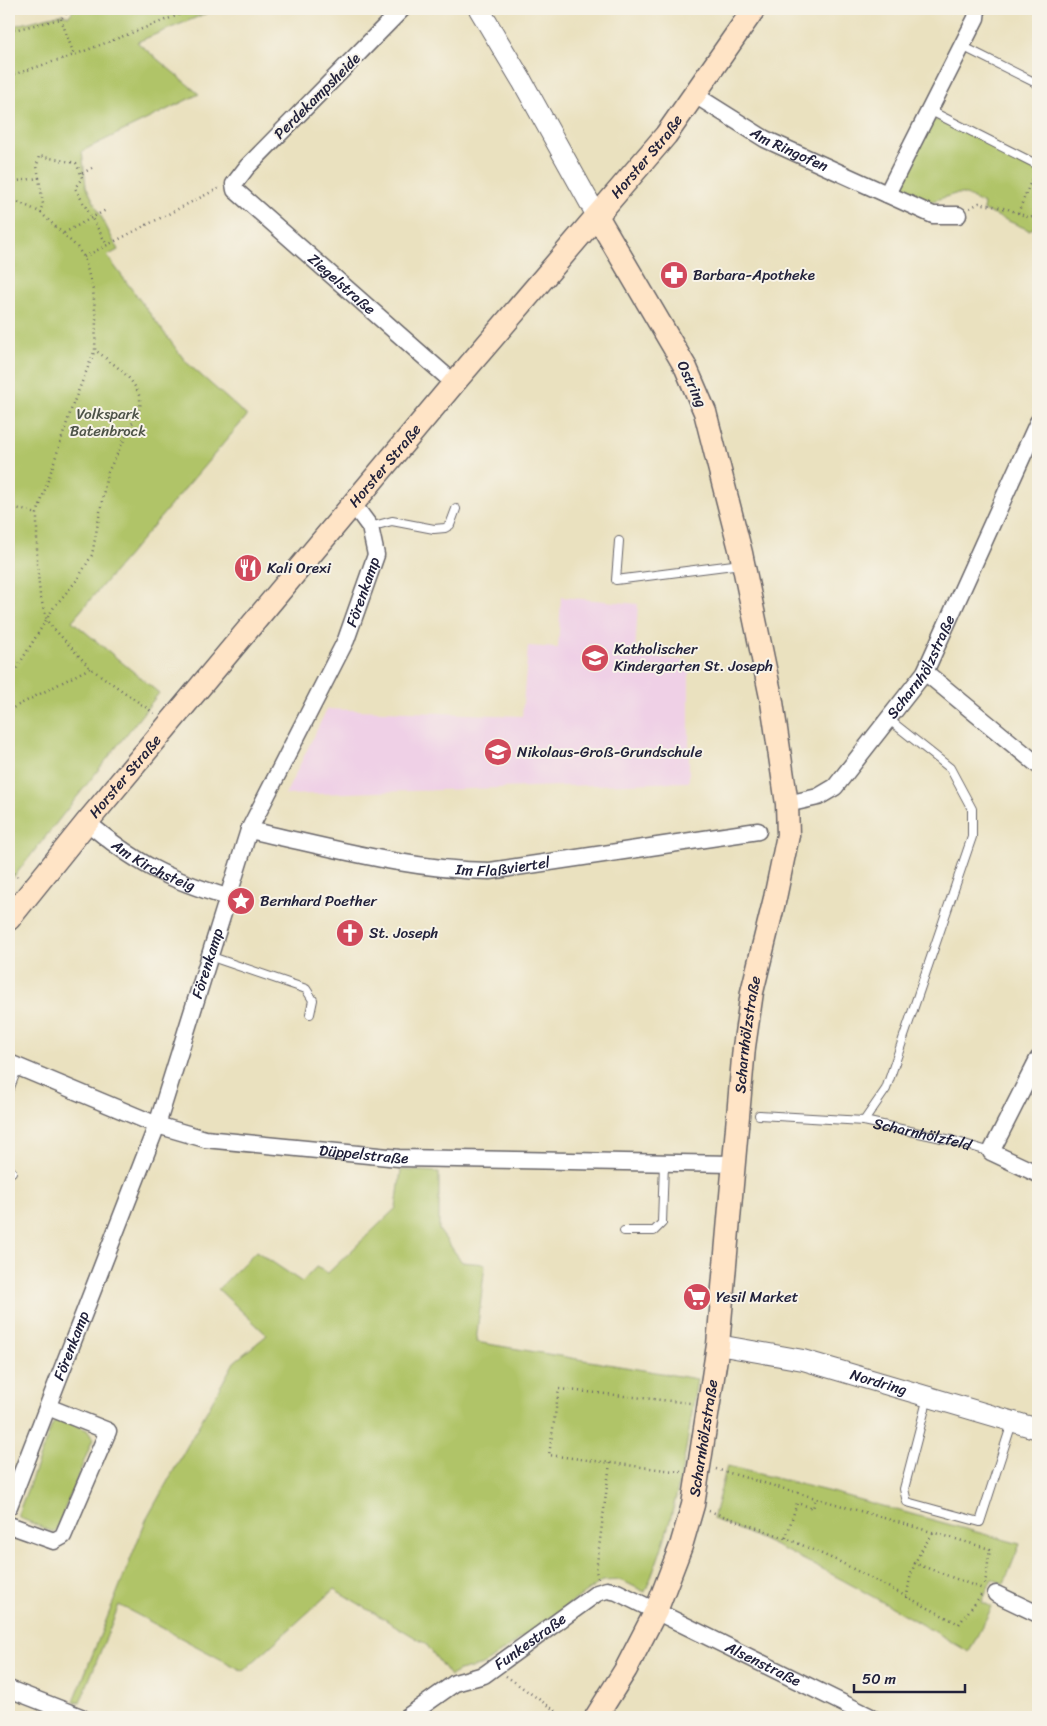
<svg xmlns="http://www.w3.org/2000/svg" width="1047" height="1726" font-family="Sriracha,sans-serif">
	<rect width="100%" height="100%" fill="#f7f3e8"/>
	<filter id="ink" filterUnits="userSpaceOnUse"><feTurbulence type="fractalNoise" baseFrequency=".02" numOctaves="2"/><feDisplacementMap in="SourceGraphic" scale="10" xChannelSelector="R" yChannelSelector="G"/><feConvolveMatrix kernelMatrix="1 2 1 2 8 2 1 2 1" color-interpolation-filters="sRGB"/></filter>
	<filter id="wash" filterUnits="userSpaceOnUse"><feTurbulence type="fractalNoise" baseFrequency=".0096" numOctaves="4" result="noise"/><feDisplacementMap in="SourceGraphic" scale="20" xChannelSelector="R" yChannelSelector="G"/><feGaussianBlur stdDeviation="1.12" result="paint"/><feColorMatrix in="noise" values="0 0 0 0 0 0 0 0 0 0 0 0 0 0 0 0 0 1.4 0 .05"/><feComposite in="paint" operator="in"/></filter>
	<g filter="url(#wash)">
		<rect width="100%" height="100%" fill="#eae1bf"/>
		<path fill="#efd0e6" d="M561,597l77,7 -3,51 54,6v121l-404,13 42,-86 195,7 6,-70 30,2z"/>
		<path fill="#b0c468" stroke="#697352" d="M74,9h143l-80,33 62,52 -117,57 4,35 32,64 -11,6 79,106 61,54 -175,205 87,72 -150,190v-856l53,-13 7,2z
			M933,120h7l98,49v57l-9,4 -46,-20 1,-6 -20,-10h-9l-32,10 -23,-12 -1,-5z
			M401,1170l38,2v58l23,32 23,2 -9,78 221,37c-11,76 -22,143 -52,213l-24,-12 -19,1 -119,84 -24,6 -9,5 -24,-32 -92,-55 -91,82 -124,-66 -39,98 -6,-2 72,-181 88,-158 33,-27 -49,-46 38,-38 46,31 14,-15 12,6 68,-65z
			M60,1419l27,11 6,9 -37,91 -3,2 -33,-14 -2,-4 34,-89 4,-5z
			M727,1466l108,27 185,51 -16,40 -12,-5 -10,23 10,5 -23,45c-83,-48 -166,-98 -256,-133z"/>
	</g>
	<g filter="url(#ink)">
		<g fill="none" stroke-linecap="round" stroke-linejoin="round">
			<defs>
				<g id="service">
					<path d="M962,46l76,38"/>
					<path d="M929,110l109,55"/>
					<path d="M370,527l22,-6 42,8 11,-1 5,-3 6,-16"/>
					<path d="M619,541l-3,39 125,-16"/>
					<path d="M209,956l97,33 7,11 -3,14"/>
					<path d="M9,1090l9,-23"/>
					<path id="s1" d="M759,1115l105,6 87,19 40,12"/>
					<path d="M864,1121l22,-32 86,-252v-28l-22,-41 -63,-50"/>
					<path d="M9,1171l3,1"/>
					<path d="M624,1231h30l8,-8 2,-60"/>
					<path d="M928,1397l-24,92 3,13 73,20 32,-99"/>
				</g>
				<g id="minor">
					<path id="s2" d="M402,9l-155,158 -13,17 1,6 219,193"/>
					<path id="s3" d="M695,95l70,44 168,76h25"/>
					<path d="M887,194l89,-176 1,-9"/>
					<path d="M925,672l113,93"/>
					<path id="s4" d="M787,804l31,-7 17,-10 90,-115 113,-250"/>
					<path id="s5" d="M87,822c48,41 80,57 140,75"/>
					<path id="s6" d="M249,830c80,17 159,40 241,41l268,-40"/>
					<path d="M1038,1059l-47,93 47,22"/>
					<path id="s7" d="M9,1063l148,62 48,14 194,19 334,6"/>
					<path id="s8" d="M9,1506l148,-381 92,-295 97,-190 30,-85 -6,-28 -17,-23"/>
					<path d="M9,1525l45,16 9,-5 45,-105 -60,-24"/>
					<path d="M996,1594l42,20"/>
					<path d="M9,1689l72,28"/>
					<path id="s9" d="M407,1717l48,-34 29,-8 113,-82 10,-3 10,2 254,125"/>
				</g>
				<g id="tertiary">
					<path d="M479,9l43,72 75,135"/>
					<path id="s10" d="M718,1345l85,15 235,69"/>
				</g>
				<g id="secondary">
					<path id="s11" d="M9,919l78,-97 367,-439 212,-248 88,-126"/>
					<path id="s12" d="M596,1717l30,-48 30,-58 25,-65 12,-41 25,-160 26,-298 8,-55 23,-94 13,-63 -1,-31 -15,-102 -31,-149 -36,-141 -19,-44 -89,-152"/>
				</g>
			</defs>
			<use href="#service" stroke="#686569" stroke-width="10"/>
			<use href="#minor" stroke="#686569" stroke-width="19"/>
			<use href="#tertiary" stroke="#686569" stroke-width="22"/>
			<use href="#secondary" stroke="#686569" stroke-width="25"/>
			<path stroke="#686569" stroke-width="2.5" stroke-dasharray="1 4" stroke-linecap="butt" d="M61,19l13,36
				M9,31l52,-12 9,-10
				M9,76l65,-21 120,-46
				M92,168l-11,6 1,4 -7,10 32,57
				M39,178l-2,-12 2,-10 37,7 5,11
				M9,182l30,-4 4,26 -3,8
				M9,198l31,14 37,35 7,10 9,33 3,29 -1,31 -22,54 -36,110v50l3,31 7,26 43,47 64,45
				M970,208l9,-5 29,6 22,9 8,-3
				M1018,213l16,-39
				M64,233l42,-23
				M84,257l137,-70
				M9,506l28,8
				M9,681l45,-74 23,-27 15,-25 15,-81 33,-66c4,-25 -28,-45 -45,-58
				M9,710l81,-42
				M9,870l10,8
				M716,1469l274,80 -5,35
				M681,1472l-132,-17 10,-66 131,14
				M709,1511l77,27 54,24 119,62 22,-29
				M786,1538l11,-35 16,5 3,-10
				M914,1563l69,26
				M598,1578l-2,-7 14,-108
				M907,1598c2,-27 11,-45 27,-66
				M506,1676l58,41"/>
			<use href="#service" stroke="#fff" stroke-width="8"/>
			<use href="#minor" stroke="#fff" stroke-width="16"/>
			<use href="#tertiary" stroke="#fff" stroke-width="20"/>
			<use href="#secondary" stroke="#ffe4c6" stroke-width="22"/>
		</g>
	</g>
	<defs>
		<symbol id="pharmacy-disc" viewBox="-11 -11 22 22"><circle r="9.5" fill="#d1495b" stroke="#f7f3e8"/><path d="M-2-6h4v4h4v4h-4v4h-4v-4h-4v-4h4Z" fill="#fff"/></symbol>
		<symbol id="restaurant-disc" viewBox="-11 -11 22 22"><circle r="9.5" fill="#d1495b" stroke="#f7f3e8"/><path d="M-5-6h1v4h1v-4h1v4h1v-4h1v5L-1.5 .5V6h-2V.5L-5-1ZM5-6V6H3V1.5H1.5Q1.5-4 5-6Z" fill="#fff"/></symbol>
		<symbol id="school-disc" viewBox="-11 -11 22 22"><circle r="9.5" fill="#d1495b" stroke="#f7f3e8"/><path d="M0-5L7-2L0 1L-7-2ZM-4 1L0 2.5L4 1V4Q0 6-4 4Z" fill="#fff"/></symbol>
		<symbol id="sight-disc" viewBox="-11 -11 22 22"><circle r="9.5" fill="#d1495b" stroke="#f7f3e8"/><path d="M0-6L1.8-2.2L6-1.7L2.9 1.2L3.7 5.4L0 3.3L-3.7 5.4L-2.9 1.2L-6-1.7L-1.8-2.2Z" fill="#fff"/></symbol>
		<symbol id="church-disc" viewBox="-11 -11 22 22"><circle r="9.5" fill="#d1495b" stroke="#f7f3e8"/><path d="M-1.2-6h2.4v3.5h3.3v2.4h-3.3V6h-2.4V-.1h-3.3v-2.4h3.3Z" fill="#fff"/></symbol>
		<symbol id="supermarket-disc" viewBox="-11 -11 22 22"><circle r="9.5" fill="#d1495b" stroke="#f7f3e8"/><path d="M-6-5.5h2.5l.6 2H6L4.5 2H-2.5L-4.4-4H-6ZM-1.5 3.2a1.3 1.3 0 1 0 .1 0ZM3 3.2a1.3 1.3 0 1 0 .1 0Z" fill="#fff"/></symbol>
	</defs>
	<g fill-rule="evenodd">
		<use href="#pharmacy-disc" x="658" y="259" width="32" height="32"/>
		<use href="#restaurant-disc" x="232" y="552" width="32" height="32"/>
		<use href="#school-disc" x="579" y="642" width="32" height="32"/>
		<use href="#school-disc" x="482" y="736" width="32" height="32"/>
		<use href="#sight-disc" x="225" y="885" width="32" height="32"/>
		<use href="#church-disc" x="334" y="917" width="32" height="32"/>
		<use href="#supermarket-disc" x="681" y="1281" width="32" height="32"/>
	</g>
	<g text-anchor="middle" stroke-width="4" stroke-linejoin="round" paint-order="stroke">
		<g font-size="15" fill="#22223b" stroke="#f7f3e8">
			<text transform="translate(317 96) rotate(-45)" y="5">Perdekampsheide</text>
			<text dy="5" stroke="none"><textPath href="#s3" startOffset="109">Am Ringofen</textPath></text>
			<text dy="5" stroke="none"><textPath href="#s11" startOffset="994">Horster Straße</textPath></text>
			<text dy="5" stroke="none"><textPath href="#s2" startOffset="391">Ziegelstraße</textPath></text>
			<text transform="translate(692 384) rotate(65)" y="5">Ostring</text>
			<text dy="5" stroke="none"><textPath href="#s11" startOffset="589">Horster Straße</textPath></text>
			<text dy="5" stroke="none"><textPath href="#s8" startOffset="982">Förenkamp</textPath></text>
			<text dy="5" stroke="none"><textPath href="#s4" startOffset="200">Scharnhölzstraße</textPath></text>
			<text dy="5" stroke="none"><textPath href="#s11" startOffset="184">Horster Straße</textPath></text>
			<text dy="5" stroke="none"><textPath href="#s5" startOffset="80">Am Kirchsteig</textPath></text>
			<text dy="5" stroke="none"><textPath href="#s6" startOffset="258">Im Flaßviertel</textPath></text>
			<text dy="5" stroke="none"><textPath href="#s8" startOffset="578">Förenkamp</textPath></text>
			<text dy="5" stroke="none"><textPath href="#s12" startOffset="708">Scharnhölzstraße</textPath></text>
			<text dy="5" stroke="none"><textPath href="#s1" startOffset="165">Scharnhölzfeld</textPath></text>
			<text dy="5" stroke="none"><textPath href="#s7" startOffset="370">Düppelstraße</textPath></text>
			<text dy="5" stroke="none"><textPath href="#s8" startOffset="172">Förenkamp</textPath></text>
			<text dy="5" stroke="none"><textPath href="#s10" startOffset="165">Nordring</textPath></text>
			<text dy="5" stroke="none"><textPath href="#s12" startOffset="302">Scharnhölzstraße</textPath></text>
			<text dy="5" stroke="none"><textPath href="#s9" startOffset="146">Funkestraße</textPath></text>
			<text dy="5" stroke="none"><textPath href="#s9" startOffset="412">Alsenstraße</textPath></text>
		</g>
		<g font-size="15" fill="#22223b" stroke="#f7f3e8" text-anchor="start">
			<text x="693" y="280">Barbara-Apotheke</text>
			<text x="267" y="573">Kali Orexi</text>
			<text x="614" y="654">Katholischer<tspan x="614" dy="17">Kindergarten St. Joseph</tspan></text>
			<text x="517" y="757">Nikolaus-Groß-Grundschule</text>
			<text x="260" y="906">Bernhard Poether</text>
			<text x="369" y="938">St. Joseph</text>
			<text x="716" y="1302">Yesil Market</text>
		</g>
		<g font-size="15" fill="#4d5348" stroke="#f7f3e8">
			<text x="108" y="419">Volkspark<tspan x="108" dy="17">Batenbrock</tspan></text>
		</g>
	</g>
	<rect width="1047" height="1726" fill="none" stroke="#f7f3e8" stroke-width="30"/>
	<path d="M854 1684v8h111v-8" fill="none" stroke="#22223b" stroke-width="2.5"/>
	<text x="862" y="1684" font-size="15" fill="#22223b" stroke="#f7f3e8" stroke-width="4" paint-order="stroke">50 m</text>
</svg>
